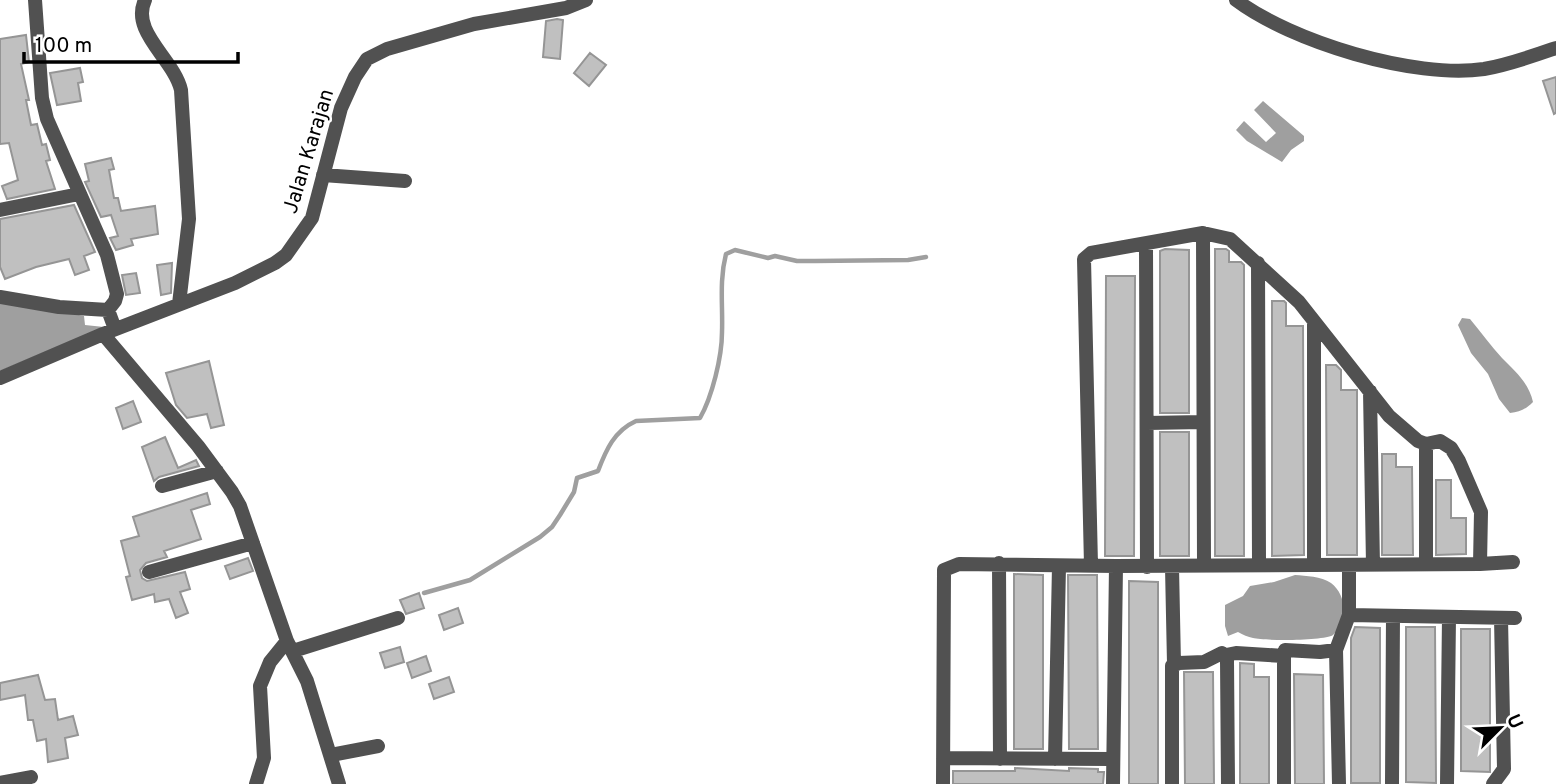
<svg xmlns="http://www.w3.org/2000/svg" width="1556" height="784" font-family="Overpass,sans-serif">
	<rect width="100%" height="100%" fill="#fff"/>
	<path fill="#9f9f9f" d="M1263,101l41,35v5l-13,9 -9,12 -35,-21 -11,-11 8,-9 22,21 10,-9 -22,-23z
		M0,300l84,16 1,9 19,2 -104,44z
		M1462,318l8,1c11,13 21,27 32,39 13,13 27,25 31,44 -7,7 -13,10 -23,11l-11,-14 -11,-25 -17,-21 -13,-28z
		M1295,575c11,1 26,1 36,8 16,12 17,39 2,52 -9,6 -68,6 -80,3 -5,-1 -10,-3 -15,-6l-10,4 -3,-10v-21l18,-9 7,-10 24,-4z"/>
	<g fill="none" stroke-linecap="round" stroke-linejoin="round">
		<path stroke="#9f9f9f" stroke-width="4.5" d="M424,593l46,-13 70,-43 12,-10 8,-12 14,-23 3,-14 21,-7c8,-21 16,-40 38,-50l64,-3c12,-21 22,-61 22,-86 1,-26 -3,-51 4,-78l9,-4 33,8 7,-2 22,5h18l93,-1 18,-3"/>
	</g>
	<path fill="#c0c0c0" stroke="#959595" stroke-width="2" d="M557,19l6,1 -3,39 -17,-2 3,-36z
		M26,35l3,27 -8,2 8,36h-3l5,25 6,-1 5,21 4,-1 4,16 -4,1 9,28 -48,10 -5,-13 16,-6 -9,-37 -9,1v-105z
		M590,53l16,12 -17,21 -15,-13z
		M80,68l3,14 -5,1 3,18 -24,4 -7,-32z
		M1556,77v36l-2,1 -11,-33z
		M111,158l3,11 -5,1 5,28h4l3,13 34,-5 3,28 -27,5 2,6 -17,5 -6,-12 8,-2 -7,-21 -10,2 -16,-35 4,-1 -4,-17z
		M74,205l21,47 -11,4 5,14 -14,5 -6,-16 -33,8 -31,12 -5,-12v-48z
		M1165,249l24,1v163h-29v-162z
		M1215,249h11l3,2v11h12l3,3v291h-29z
		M172,263l-1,30 -10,2 -4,-30z
		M136,273l4,20 -14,2 -4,-20z
		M1106,276h29l-1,280h-29z
		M1272,301h12l2,2v23h17l1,229 -32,1z
		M209,361l15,64 -13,3 -4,-14 -20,4 -11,-13 -10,-32z
		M1326,365h10l5,5v20h16v165h-30z
		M133,401l8,21 -18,7 -7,-21z
		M1160,432h29v124h-29z
		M165,437l13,31 18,-8 3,6 -40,11 -5,4 -12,-34z
		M1382,454h14v13h16l1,88h-31z
		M1436,480h15v38h15v36l-30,1z
		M207,493l3,11 -19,6 10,29 -37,12 3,6 -21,6 -6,7 2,8 5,3 38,-9 5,17 -10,3 8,21 -12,5 -7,-19 -14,3 -1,-8 -22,6 -6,-23 4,-1 -9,-35 18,-5 -6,-19z
		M248,558l5,13 -23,8 -5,-13z
		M1014,574l29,1v174h-29z
		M1068,575h29l1,174h-29z
		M1129,581l29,1v202h-29z
		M419,593l5,15 -18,6 -6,-14z
		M458,608l5,15 -19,7 -5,-15z
		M1355,627l25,1v155h-29v-145z
		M1406,627h29l1,156 -30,-1z
		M1461,629h29v143l-29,-1z
		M400,647l4,15 -19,6 -5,-15z
		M426,656l5,15 -19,7 -5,-15z
		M1240,663l14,1v13h15v107h-29z
		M1184,672h29l1,112h-29z
		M1294,674l29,1 1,109h-29z
		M38,675l7,25 10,-1 3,21 15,-4 5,19 -13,3 3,20 -20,4 -2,-23 -9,2 -4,-21h-5l-3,-25 -25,5v-17z
		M449,677l5,15 -20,7 -5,-15z
		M1015,768l54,3v-3l29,1v3h6l-1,12h-150v-13h62z"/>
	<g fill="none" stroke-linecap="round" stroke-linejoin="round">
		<path stroke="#515151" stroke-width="14" d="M35,0l7,98 5,21 60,136 10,39 -2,7 -7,9 7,19
			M145,0c-15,32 29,59 36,90l8,129 -10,85
			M1236,0c56,42 178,79 248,69 24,-4 49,-13 72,-21
			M323,175l82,6
			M0,210l79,-16
			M1203,233l1,332
			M1146,243l1,324
			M1258,263l1,302
			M0,297l59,10 49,3
			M1314,322v243
			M103,334l95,112 34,46 8,14 47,135 -17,21 -10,24 4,72 -8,26
			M0,378l103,-44 132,-51 40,-20 11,-8 26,-37 29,-110 14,-31 12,-18 20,-10 87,-25 92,-16 20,-8
			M1370,391l3,174
			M1147,423l56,-1
			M162,486l55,-15
			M999,563l1,196
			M1426,564v-120
			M1091,565l-7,-306 7,-6 112,-20 27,6 69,63 90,114 29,25 8,3 14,-3 11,7 8,13 22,51 -1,52
			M1172,567l2,97
			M149,572l104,-29
			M1349,615l166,3
			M287,641l20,40 32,103
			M293,651l105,-33
			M1226,655l10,-2 48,3 1,-6 35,2 16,-2
			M331,755l47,-9
			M943,758l169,1
			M1055,759l4,-193
			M0,783l31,-6
			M943,784l1,-214 15,-6 157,2
			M1113,784l3,-218 364,-2 33,-2
			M1172,784v-118l7,-3 25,-1 18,-9 5,7 1,124
			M1284,784v-128
			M1339,784l-3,-134 13,-35v-50
			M1392,784l1,-168
			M1447,784l2,-167
			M1493,784l11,-15 -3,-151"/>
	</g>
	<g text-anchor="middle" stroke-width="5" stroke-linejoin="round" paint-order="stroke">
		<g font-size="21" fill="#000" stroke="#fff">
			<text transform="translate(308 151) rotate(-73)" y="7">Jalan Karajan</text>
		</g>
	</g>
	<g transform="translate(1500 728) rotate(66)" stroke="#ffffff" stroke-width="5" paint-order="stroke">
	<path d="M0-5L12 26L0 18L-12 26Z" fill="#000000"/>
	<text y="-10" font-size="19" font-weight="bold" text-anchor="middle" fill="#000000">U</text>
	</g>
	<path d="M24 52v10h214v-10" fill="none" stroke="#000000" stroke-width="3.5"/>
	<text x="35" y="52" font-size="21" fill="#000000" stroke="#ffffff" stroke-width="5" paint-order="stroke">100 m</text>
</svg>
